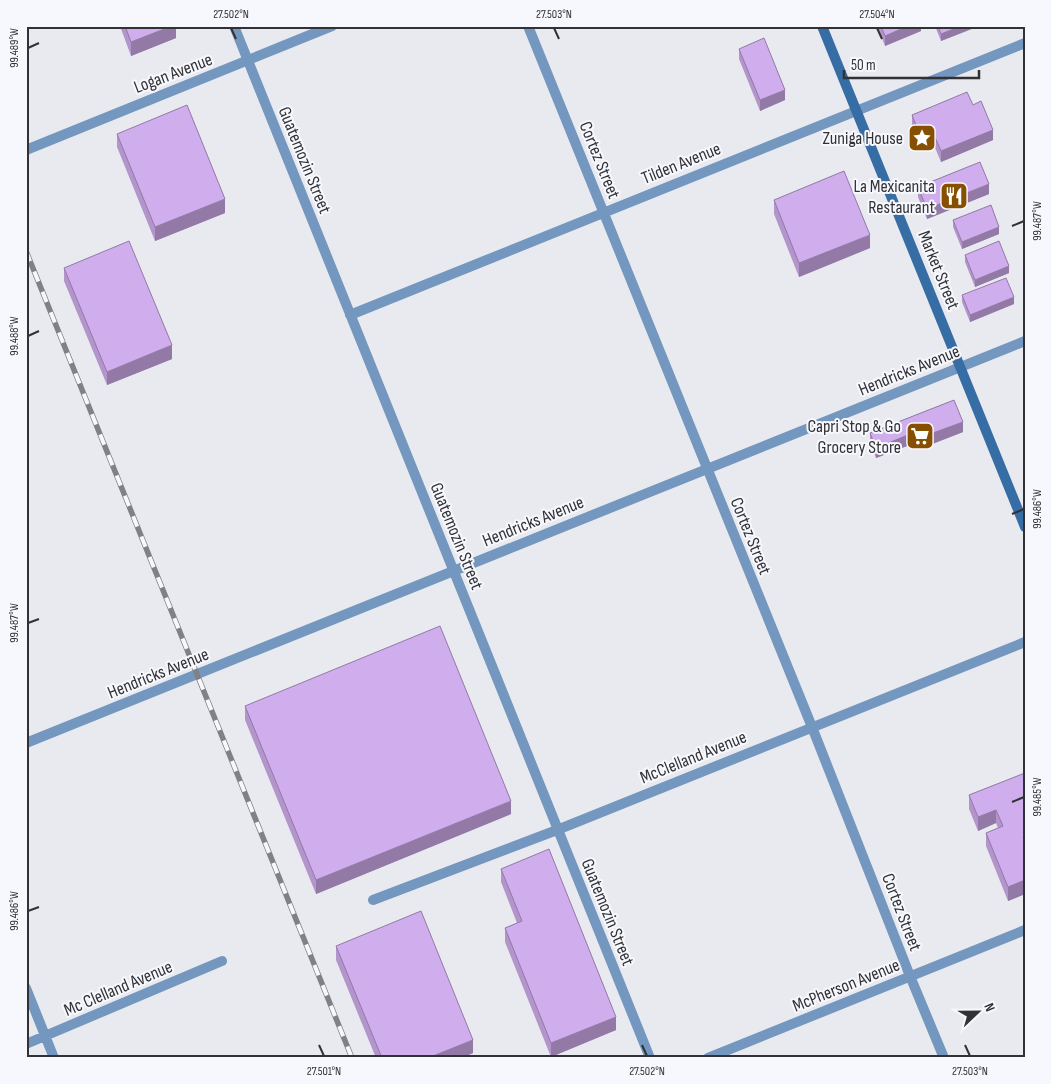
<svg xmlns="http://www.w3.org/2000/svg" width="1051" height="1084" font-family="'Sofia Sans Condensed',sans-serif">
	<rect width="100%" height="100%" fill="#e9eaf0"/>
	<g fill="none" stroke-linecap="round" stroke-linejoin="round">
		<path stroke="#7397be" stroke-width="10" d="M234,26l416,1032
			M528,26l284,701 98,249 34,82
			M26,150l306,-124
			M350,315l675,-272
			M26,743l999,-402
			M373,900l184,-70 468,-188
			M26,988l28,70
			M26,1044l196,-83
			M708,1058l317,-128"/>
		<path stroke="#366da5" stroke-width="10" d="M822,26l203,501"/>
		<defs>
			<path id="rail" d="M26,251l326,807"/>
		</defs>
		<use href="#rail" stroke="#808085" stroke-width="5.5"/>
		<use href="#rail" stroke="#f7f8fe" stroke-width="4" stroke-dasharray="11" stroke-linecap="butt"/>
	</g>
	<path fill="#b395cc" d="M120,26h56v12l-45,18z
		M877,26h44v5l-36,15z
		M935,26h39v2l-33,13z
		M739,49l46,51 -25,11 -21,-52z
		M973,105l20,35 -52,22 -10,-24 -12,5 -7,-18v-10z
		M117,134l108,79 -70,28 -38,-94z
		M918,187l71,7 -62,25 -9,-22z
		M774,200l96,48 -71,29 -25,-63z
		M953,220l46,14 -37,15 -9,-22z
		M965,255l44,18 -34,14 -10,-25z
		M64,268l108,91 -65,26 -43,-104z
		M962,295l52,9 -44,18 -8,-20z
		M954,400l9,32 -41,16 -2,-7 -44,17 -6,-14v-11z
		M245,706l266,108 -195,80 -71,-174z
		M1025,773v121l-17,7 -22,-55v-13l12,-5 -2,-5 -18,8 -9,-22v-14z
		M501,869l115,161 -65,27 -46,-115v-14l12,-5 -16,-41z
		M336,946l137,107 -11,5h-86l-40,-98z"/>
	<path fill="#9279a6" d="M172,26h4v12l-45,18v-14z
		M908,26h13v5l-36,15v-10z
		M961,26h13v2l-33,13v-7z
		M785,90v10l-25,11v-11z
		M931,128v10l-12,5v-10z
		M993,130v10l-52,22v-11z
		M989,184v10l-62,25v-10z
		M225,199v14l-70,28v-14z
		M999,227v7l-37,15v-7z
		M870,235v13l-71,29v-14z
		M1009,266v7l-34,14v-7z
		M1014,297v7l-44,18v-7z
		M172,345v14l-65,26v-13z
		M963,422v10l-41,16v-11z
		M920,430v11l-44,17v-10z
		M511,801v13l-195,80v-14z
		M996,810v13l-18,8v-14z
		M1025,880v14l-17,7v-14z
		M616,1017v13l-65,27v-14z
		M473,1040v13l-11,5h-34z"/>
	<path fill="#d0aded" stroke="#9279a6" d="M125,26h47l-41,16z
		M881,26h27l-23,10z
		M938,26h23l-20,8z
		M764,38l21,52 -25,10 -21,-51z
		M967,92l6,13 8,-4 12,29 -52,21 -10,-23 -12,5 -7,-18z
		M187,105l38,94 -70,28 -38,-93z
		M980,162l9,22 -62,25 -9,-22z
		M844,171l26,64 -71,28 -25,-63z
		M991,205l8,22 -37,15 -9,-22z
		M129,241l43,104 -65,27 -43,-104z
		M999,241l10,25 -34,14 -10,-25z
		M1006,278l8,19 -44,18 -8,-20z
		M954,400l9,22 -41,15 -2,-7 -44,18 -6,-15z
		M440,626l71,175 -195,79 -71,-174z
		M1025,773v64h-2l2,5v38l-17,7 -22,-54 17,-7 -7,-16 -18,7 -9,-22z
		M549,849l67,168 -65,26 -46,-115 17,-7 -21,-52z
		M421,911l52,129 -45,18h-46l-46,-112z"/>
	<path fill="none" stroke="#323235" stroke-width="2" d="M231,28l5,11M554,28l5,11M877,28l5,11M28,48l11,-5M1012,226l12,-5M28,336l11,-5M1012,514l12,-5M28,623l11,-4M1012,802l12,-5M28,911l11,-4M319,1045l5,11M642,1045l5,11M965,1045l5,11"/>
	<defs>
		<symbol id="sight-square" viewBox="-11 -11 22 22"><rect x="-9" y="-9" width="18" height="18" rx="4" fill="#865000" stroke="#f7f8fe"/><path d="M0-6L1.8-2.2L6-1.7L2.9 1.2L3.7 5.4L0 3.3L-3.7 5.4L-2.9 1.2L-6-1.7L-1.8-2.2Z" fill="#fff"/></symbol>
		<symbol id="restaurant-square" viewBox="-11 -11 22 22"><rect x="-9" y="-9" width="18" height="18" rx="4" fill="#865000" stroke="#f7f8fe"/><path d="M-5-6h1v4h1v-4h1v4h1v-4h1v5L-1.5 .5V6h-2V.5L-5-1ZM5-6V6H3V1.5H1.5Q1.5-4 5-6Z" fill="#fff"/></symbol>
		<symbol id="supermarket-square" viewBox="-11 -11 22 22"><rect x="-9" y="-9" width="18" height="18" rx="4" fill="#865000" stroke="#f7f8fe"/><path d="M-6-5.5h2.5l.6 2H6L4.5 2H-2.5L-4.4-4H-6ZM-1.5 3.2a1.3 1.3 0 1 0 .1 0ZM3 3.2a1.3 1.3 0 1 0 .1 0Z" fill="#fff"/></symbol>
	</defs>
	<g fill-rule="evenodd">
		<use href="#sight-square" x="906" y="122" width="32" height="32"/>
		<use href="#restaurant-square" x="938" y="180" width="32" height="32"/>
		<use href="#supermarket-square" x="904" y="420" width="32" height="32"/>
	</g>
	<g text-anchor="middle" stroke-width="4" stroke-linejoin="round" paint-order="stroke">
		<g font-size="18" fill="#323235" stroke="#f7f8fe">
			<text transform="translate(173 73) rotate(-21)" y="6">Logan Avenue</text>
			<text transform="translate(305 160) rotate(68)" y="6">Guatemozin Street</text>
			<text transform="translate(600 160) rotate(68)" y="6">Cortez Street</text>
			<text transform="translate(681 163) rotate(-22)" y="6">Tilden Avenue</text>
			<text transform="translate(939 270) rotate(68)" y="6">Market Street</text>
			<text transform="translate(909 370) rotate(-22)" y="6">Hendricks Avenue</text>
			<text transform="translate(533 521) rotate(-22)" y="6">Hendricks Avenue</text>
			<text transform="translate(457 536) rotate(68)" y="6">Guatemozin Street</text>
			<text transform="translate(751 536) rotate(68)" y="6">Cortez Street</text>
			<text transform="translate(158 673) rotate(-22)" y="6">Hendricks Avenue</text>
			<text transform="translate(693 757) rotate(-22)" y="6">McClelland Avenue</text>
			<text transform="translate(608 912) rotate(68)" y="6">Guatemozin Street</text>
			<text transform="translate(902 912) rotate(69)" y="6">Cortez Street</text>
			<text transform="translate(846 985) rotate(-22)" y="6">McPherson Avenue</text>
			<text transform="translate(118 988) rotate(-23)" y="6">Mc Clelland Avenue</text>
		</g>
		<g font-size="18" fill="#323235" stroke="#f7f8fe" text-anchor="end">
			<text x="903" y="144">Zuniga House</text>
			<text x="935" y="192">La Mexicanita<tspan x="935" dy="21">Restaurant</tspan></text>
			<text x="901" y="432">Capri Stop &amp; Go<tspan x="901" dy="21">Grocery Store</tspan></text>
		</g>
	</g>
	<rect width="1051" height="1084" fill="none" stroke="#f7f8fe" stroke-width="55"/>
	<g transform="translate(978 1012) rotate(68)" stroke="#f7f8fe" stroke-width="4" paint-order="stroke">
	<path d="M0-4L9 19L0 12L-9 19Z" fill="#323235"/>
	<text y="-8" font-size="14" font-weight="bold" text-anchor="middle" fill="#323235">N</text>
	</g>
	<path d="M844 70v8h135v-8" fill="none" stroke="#323235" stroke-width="2.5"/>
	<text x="851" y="70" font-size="15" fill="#323235" stroke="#f7f8fe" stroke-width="4" paint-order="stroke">50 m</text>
	<rect x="28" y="28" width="996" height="1028" fill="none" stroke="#323235" stroke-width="2"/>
	<g font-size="12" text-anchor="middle" fill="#323235">
		<text x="231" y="18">27.502°N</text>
		<text x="554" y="18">27.503°N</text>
		<text x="877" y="18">27.504°N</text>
		<text transform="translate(14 48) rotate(-90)" y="4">99.489°W</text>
		<text transform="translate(1037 221) rotate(-90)" y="4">99.487°W</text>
		<text transform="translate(14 336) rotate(-90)" y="4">99.488°W</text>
		<text transform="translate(1037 509) rotate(-90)" y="4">99.486°W</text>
		<text transform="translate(14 623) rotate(-90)" y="4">99.487°W</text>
		<text transform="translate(1037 797) rotate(-90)" y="4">99.485°W</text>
		<text transform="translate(14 911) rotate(-90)" y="4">99.486°W</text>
		<text x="324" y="1075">27.501°N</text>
		<text x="647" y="1075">27.502°N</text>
		<text x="970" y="1075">27.503°N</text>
	</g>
</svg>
